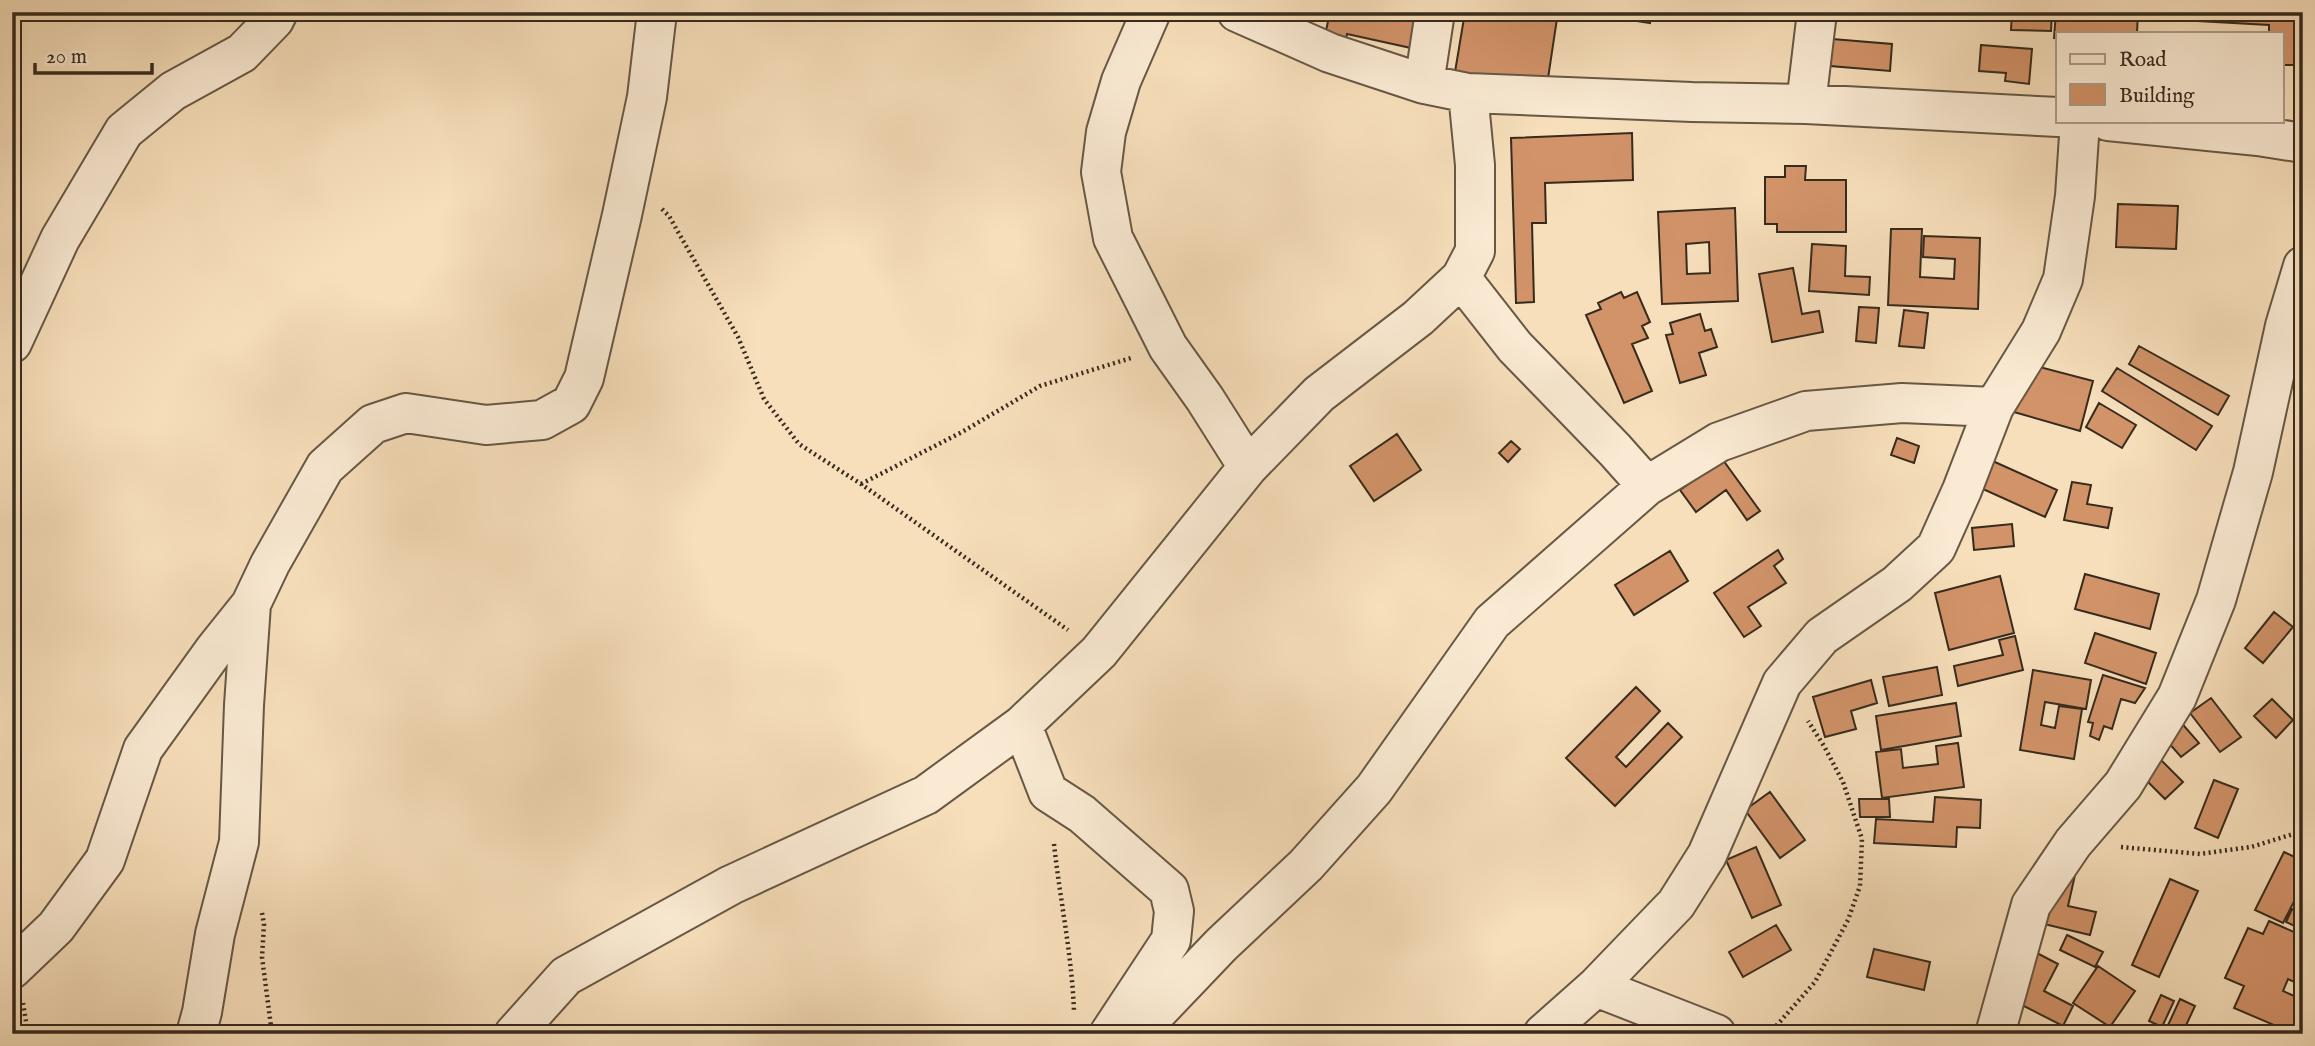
<svg xmlns="http://www.w3.org/2000/svg" width="2315" height="1046" font-family="'IM FELL English',serif">
	<rect width="100%" height="100%" fill="#f7dfbb"/>
	<filter id="stains"><feTurbulence type="fractalNoise" baseFrequency=".00286" numOctaves="4"/><feColorMatrix values="0 0 0 0 .2 0 0 0 0 .09 0 0 0 0 .02 0 0 0 .5 -.17"/></filter>
	<radialGradient id="worn" r=".72"><stop offset=".6" stop-color="#630" stop-opacity="0"/><stop offset="1" stop-color="#630" stop-opacity=".3"/></radialGradient>
	<path fill="#d29369" stroke="#372b1e" stroke-width="2" fill-rule="evenodd" d="M1330,12h89l-8,36 -64,-14 -2,10 -21,-4z
		M1465,12h93l-11,73 -92,-13z
		M1600,12h51l-1,11 -51,-8z
		M1937,12h56v6l-56,-3z
		M2012,12h40l-1,19 -40,-1z
		M2056,12h82l-1,21h-79v5h-4z
		M2199,12h104v53h-21v-32h-13v-8l-71,-4z
		M1820,38l72,6 -2,27 -72,-6z
		M1981,45l51,4 -3,35 -24,-3 1,-8 -27,-2z
		M1632,133l1,47 -88,3 1,40h-14l2,79 -18,1 -5,-165z
		M1785,166h21l-1,14h41v52h-69v-8h-12v-47h20z
		M2118,204l60,2 -2,43 -60,-2z
		M1735,208l3,93 -76,3 -4,-92zM1709,242l1,31 -23,1 -1,-30z
		M1891,229h31l-2,48 34,2 1,-20 -32,-2 1,-21 56,2 -2,71 -90,-4z
		M1812,244l34,2 -1,30 25,1 -1,18 -60,-4z
		M1793,268l9,46 17,-3 4,21 -51,10 -13,-68z
		M1621,292l3,6 13,-6 13,30 -8,4 6,12 -16,6 20,47 -28,12 -38,-88 15,-6 -3,-6z
		M1859,307l20,1 -3,35 -20,-2z
		M1904,310l24,3 -4,35 -25,-2z
		M1700,314l5,17 6,-2 6,18 -18,6 7,22 -26,8 -14,-48 7,-1 -3,-11z
		M2139,346l90,50 -11,19 -89,-51z
		M2028,364l65,17 -13,50 -66,-19z
		M2117,368l95,58 -16,24 -94,-59z
		M2099,403l37,22 -14,23 -36,-21z
		M1397,434l24,36 -47,31 -24,-35z
		M1897,438l22,8 -5,17 -23,-8z
		M1511,441l9,8 -12,13 -9,-9z
		M1986,458l71,32 -12,27 -71,-32z
		M1723,460l37,51 -13,9 -21,-30 -30,22 -16,-22z
		M2072,482l19,3 -4,19 25,4 -4,20 -44,-8z
		M2012,524l2,22 -40,4 -2,-22z
		M1778,550l5,9 -9,7 12,17 -38,24 13,19 -17,11 -30,-44z
		M1670,551l18,30 -54,34 -19,-30z
		M2085,574l74,20 -9,35 -75,-20z
		M2000,576l14,57 -65,17 -14,-57z
		M2274,612l19,15 -30,36 -18,-15z
		M2095,633l61,20 -10,31 -61,-21z
		M2015,636l8,34 -65,16 -4,-20 49,-11 -4,-15z
		M1937,667l5,28 -53,11 -6,-29z
		M2033,670l58,10 -5,29 -41,-7 -4,23 14,3 4,-22 23,3 -8,50 -54,-9z
		M2103,675l42,13 -10,15 -14,-4 -9,30 -8,-3 -5,14 -9,-4 3,-13 -5,-1z
		M1871,680l6,23 -26,8 5,18 -31,8 -12,-40z
		M1636,687l24,24 -44,46 10,10 42,-44 14,14 -67,69 -49,-48z
		M2211,698l30,39 -21,15 -30,-39z
		M2272,699l21,21 -17,18 -22,-22z
		M1956,703l5,33 -80,14 -5,-34z
		M2178,719l21,24 -18,14 -20,-23z
		M1958,743l6,44 -82,11 -6,-46 25,-3 2,19 35,-4 -2,-18z
		M2155,754l28,28 -18,17 -27,-27z
		M2214,780l24,9 -20,49 -23,-10z
		M1770,792l35,48 -25,18 -35,-48z
		M1935,797l46,3 -1,28 -23,-1 -1,20 -82,-4 2,-24 57,3z
		M1859,799h30l1,18h-30z
		M1756,847l25,58 -29,13 -26,-58z
		M2284,852l19,9v23l-20,39 -28,-13z
		M2056,871l19,4 -7,31 28,6 -6,23 -46,-11z
		M2170,879l28,12 -39,86 -27,-12z
		M2292,909l11,5v16l-17,-8z
		M2269,921l34,15v50l-15,-7 -5,12 20,9v17l-8,17 -61,-26 10,-22 -19,-8 23,-50 15,6z
		M1776,925l15,25 -48,27 -14,-25z
		M2067,935l36,17 -8,15 -35,-17z
		M1874,949l56,13 -6,28 -57,-13z
		M2035,952l23,12 -14,27 29,15 -10,20 -53,-27z
		M2098,966l37,25 -25,36 -37,-24z
		M2161,995l13,6 -12,26 -13,-6z
		M2180,999l15,7 -13,28h-18z
		M2015,1023l28,11h-32z"/>
	<g fill="none" stroke-linecap="round" stroke-linejoin="round">
		<defs>
			<path id="minor" d="M1151,12l-30,69 -15,51 -5,40 12,66 55,109 37,52 43,68
				M1237,12l93,41 94,31 44,9 224,9 114,2 252,13
				M1424,84l11,-72
				M1806,104l11,-92
				M2108,121l150,15 45,7
				M1461,278l54,69 100,103 32,36
				M12,343l48,-104 64,-108 49,-40 69,-38 32,-33 4,-8
				M1022,725l26,67 34,22 87,76 5,21 -3,29 -62,94
				M12,969l44,-42 49,-67 38,-111 72,-100 36,-45 19,-40 55,-97 48,-43 33,-11 80,12 56,-5 29,-16 13,-26 38,-163 25,-118 10,-85
				M1596,987l120,47
				M196,1034l6,-22 13,-78 24,-92 5,-137 7,-101
				M514,1034l52,-58 165,-91 195,-90 96,-70 77,-73 149,-185 71,-73 99,-76 43,-40 14,-27v-86l-7,-72
				M1136,1034l85,-89 85,-80 68,-76 118,-167 155,-136 72,-44 87,-31 96,-8 92,4
				M1543,1034l53,-47 80,-83 31,-49 75,-172 40,-47 75,-52 39,-36 26,-58 32,-83 47,-76 22,-52 12,-83 5,-75
				M1995,1034l36,-129 42,-62 50,-58 54,-88 39,-97 37,-128 32,-146 18,-60"/>
		</defs>
		<use href="#minor" stroke="#675845" stroke-width="42"/>
		<path stroke="#372b1e" stroke-width="4.5" stroke-dasharray="2 3.5" stroke-linecap="butt" d="M662,209l7,7 69,121 26,62 35,45 62,40 207,146
			M861,484l101,-52 78,-46 91,-28
			M1054,844c6,56 18,111 20,168
			M2121,847l79,7 51,-7 52,-16
			M262,913l2,11 -2,33 10,77
			M23,1003l5,31
			M1769,1034l46,-52 33,-62 12,-34 2,-47 -19,-57 -19,-36 -16,-25"/>
		<use href="#minor" stroke="#faead3" stroke-width="38"/>
	</g>
	<rect width="2315" height="1046" fill="none" stroke="#f7dfbb" stroke-width="42"/>
	<rect x="14" y="14" width="2287" height="1018" fill="none" stroke="#372b1e" stroke-width="3.5"/>
	<rect x="21" y="21" width="2273" height="1004" fill="none" stroke="#372b1e" stroke-width="2"/>
	<rect x="2056" y="32" width="228" height="91" fill="#faead3" stroke="#ac9e8b" stroke-width="2"/>
	<rect x="2070" y="54" width="35" height="10" fill="#faead3" stroke="#ac9e8b" stroke-width="2"/>
	<text x="2119" y="66" font-size="21" fill="#372b1e">Road</text>
	<rect x="2070" y="84" width="35" height="21" fill="#d29369" stroke="#ac9e8b" stroke-width="2"/>
	<text x="2119" y="102" font-size="21" fill="#372b1e">Building</text>
	<path d="M35 63v10h117v-10" fill="none" stroke="#372b1e" stroke-width="3.5"/>
	<text x="46" y="63" font-size="21" fill="#372b1e" stroke="#faead3" stroke-width="5" paint-order="stroke">20 m</text>
	<rect width="100%" height="100%" filter="url(#stains)"/>
	<rect width="100%" height="100%" fill="url(#worn)"/>
</svg>
